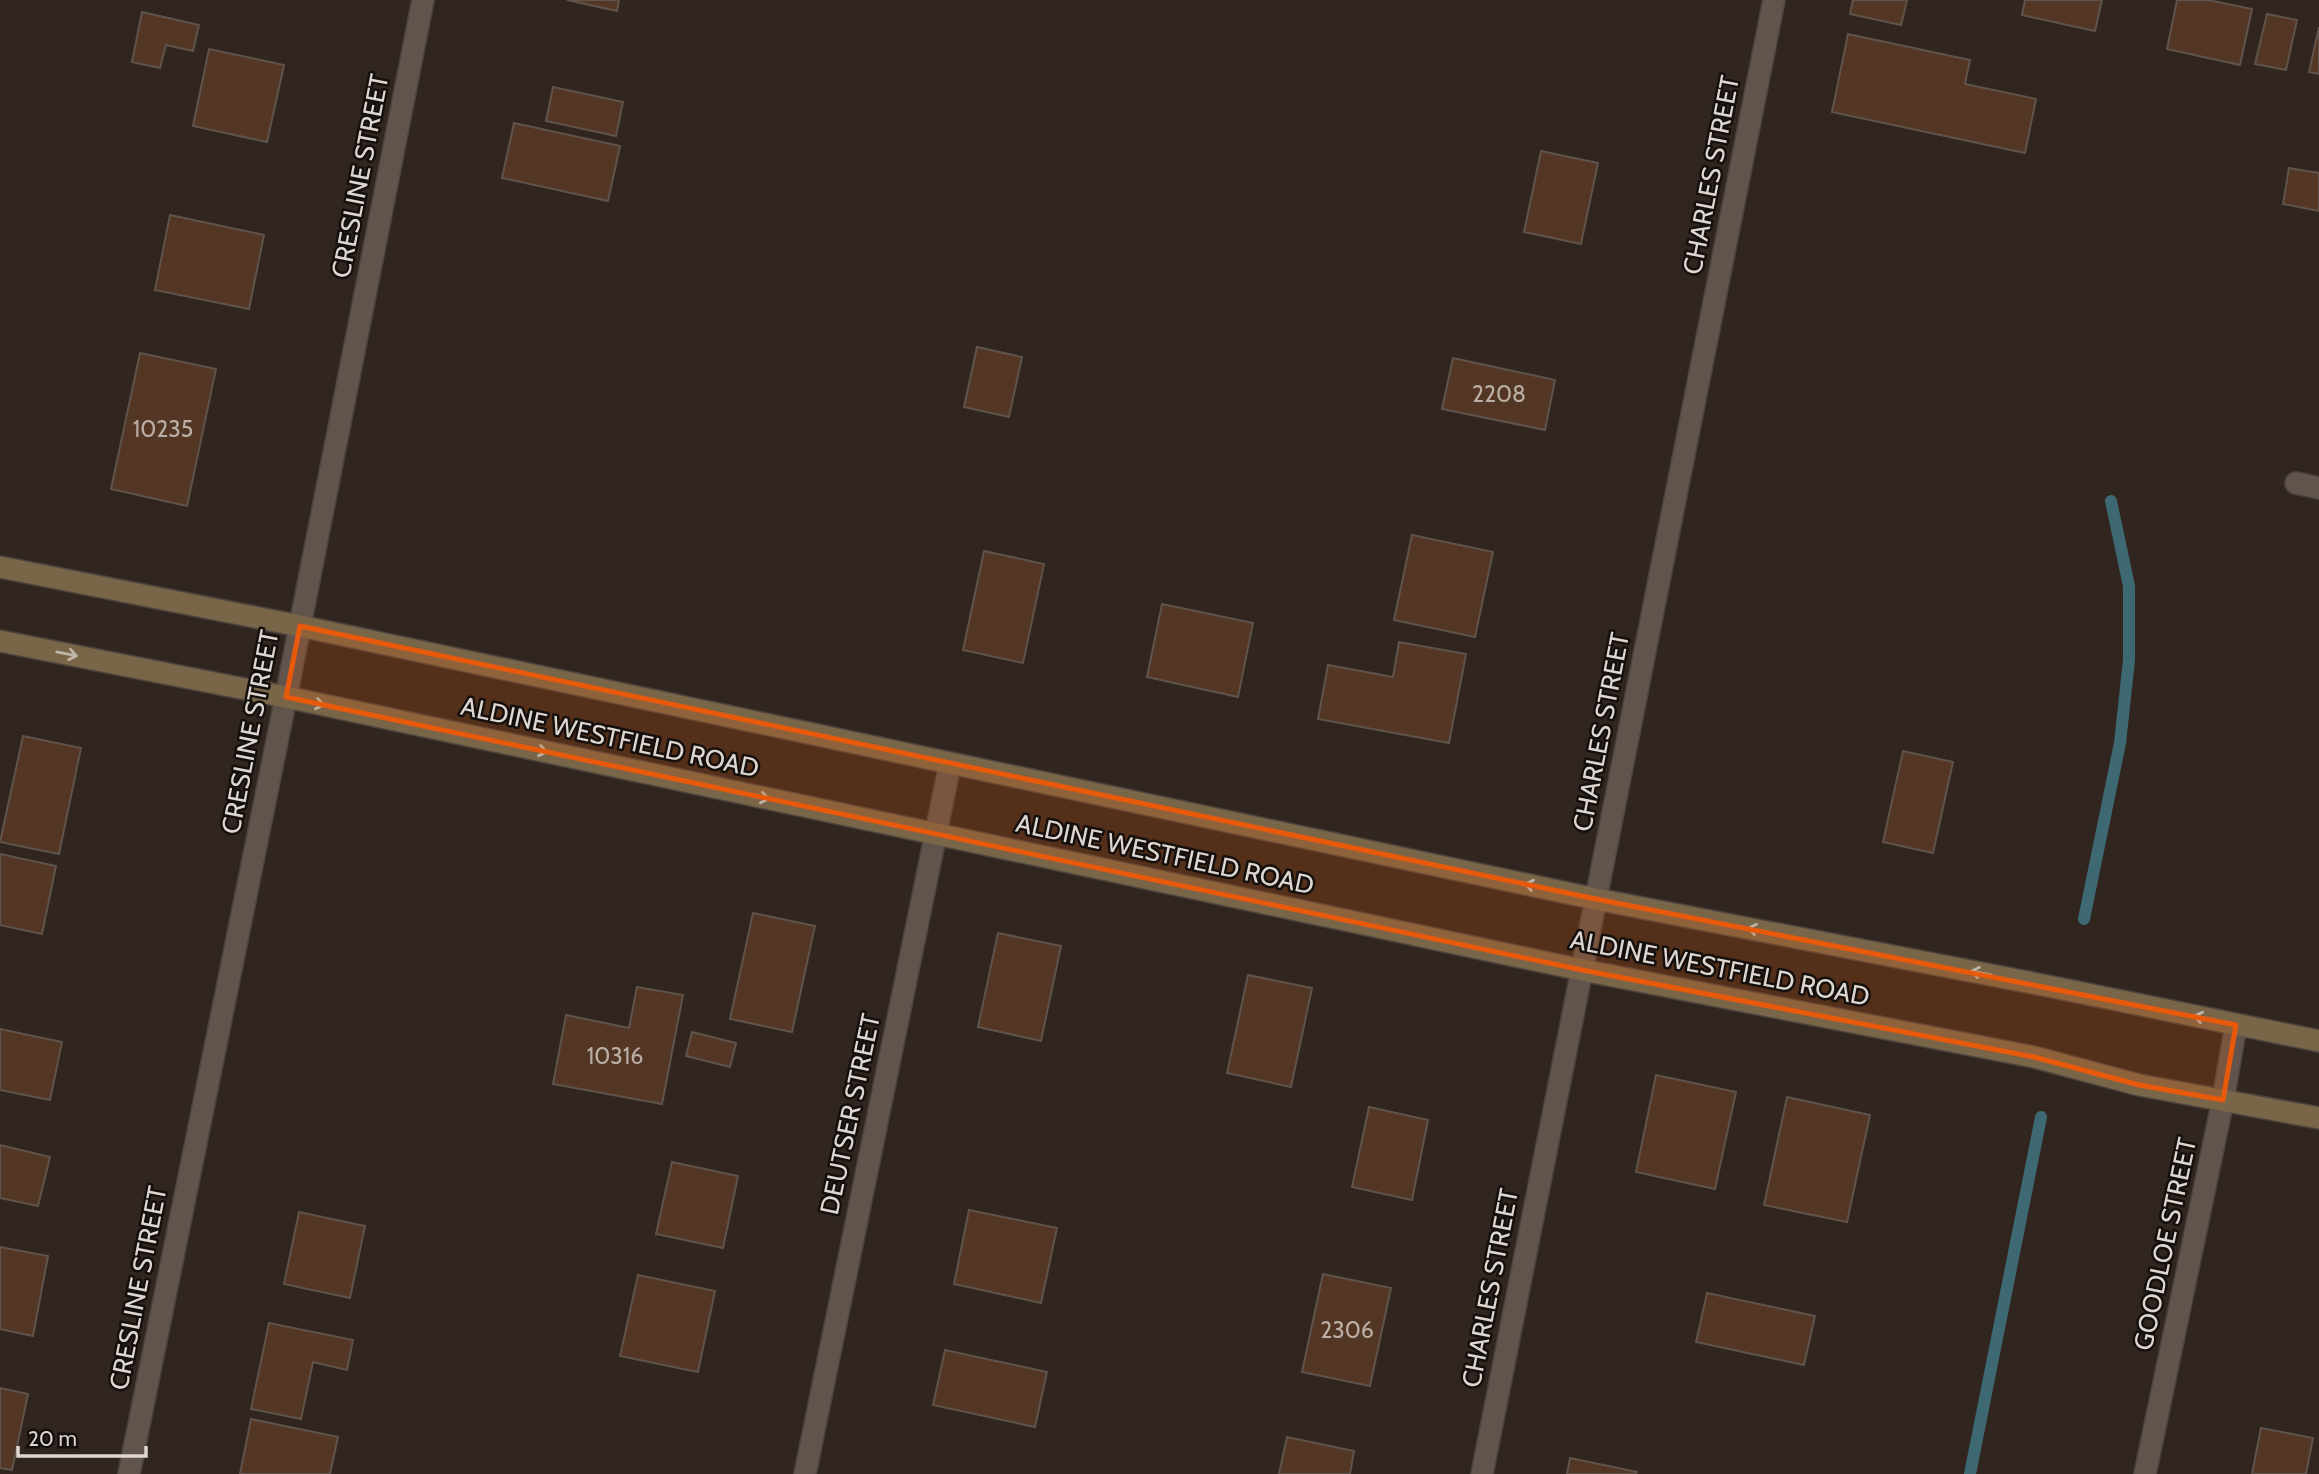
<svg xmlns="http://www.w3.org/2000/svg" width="2319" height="1474" font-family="Cabin,sans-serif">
	<rect width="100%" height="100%" fill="#30261f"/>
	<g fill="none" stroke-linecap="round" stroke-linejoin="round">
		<path stroke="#3e6973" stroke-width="12" d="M2084,919l36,-176 9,-83v-74l-18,-85
			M1970,1474l71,-357"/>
	</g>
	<path fill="#533724" stroke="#5f534c" stroke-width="2" d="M567,0h52l-2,11z
		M1853,0h54l-6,25 -51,-11z
		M2025,0h77l-7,31 -73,-16z
		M2177,0h31l44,9 -12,56 -73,-16z
		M142,12l57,13 -6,26 -27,-6 -6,23 -28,-6z
		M2267,14l30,6 -11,50 -31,-6z
		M2319,27v47l-10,-2z
		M1848,34l122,26 -5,24 71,15 -11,54 -193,-41z
		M209,49l75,16 -17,77 -74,-16z
		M553,87l70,15 -7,34 -70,-15z
		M514,123l106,23 -12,55 -106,-23z
		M1541,151l57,12 -17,81 -57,-12z
		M2289,168l30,5v38l-36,-7z
		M170,215l94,20 -15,74 -94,-19z
		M977,347l45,10 -13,60 -45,-10z
		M140,353l76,16 -29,137 -76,-17z
		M1453,358l102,22 -10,50 -103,-21z
		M1412,535l81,17 -18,85 -81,-17z
		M984,551l60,13 -21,99 -60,-13z
		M1162,604l91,19 -15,74 -91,-20z
		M1399,642l67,12 -17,89 -131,-24 10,-54 65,12z
		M23,736l58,12 -22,106 -59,-12z
		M1903,751l50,11 -20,91 -50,-11z
		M0,854l56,12 -14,68 -42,-9z
		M753,913l62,13 -23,106 -62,-13z
		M998,933l63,13 -20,95 -63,-14z
		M1248,975l64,13 -21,99 -64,-14z
		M637,987l46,8 -21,109 -109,-20 13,-69 63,13z
		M0,1029l62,13 -12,58 -50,-10z
		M692,1032l44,11 -6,24 -44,-11z
		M1656,1075l80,17 -21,97 -79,-17z
		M1787,1097l83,18 -23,107 -83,-17z
		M1369,1107l59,13 -16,80 -60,-13z
		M0,1145l50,12 -12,49 -38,-8z
		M672,1162l66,14 -15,72 -67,-14z
		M969,1210l88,18 -16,75 -87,-19z
		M299,1212l66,14 -15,72 -66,-14z
		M0,1247l48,9 -15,80 -33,-7z
		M1323,1274l68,14 -21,98 -68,-14z
		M638,1275l77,16 -17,81 -78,-16z
		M1707,1293l108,23 -11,49 -108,-23z
		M269,1323l84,17 -6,30 -34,-8 -12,57 -50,-10z
		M945,1350l102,22 -12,55 -102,-22z
		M0,1388l28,6 -16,76 -12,-2z
		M251,1419l87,18 -8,37h-90z
		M2261,1428l52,10 -7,36h-54z
		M1287,1437l67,14 -4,23h-71z
		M1570,1458l67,14 -1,2h-69z"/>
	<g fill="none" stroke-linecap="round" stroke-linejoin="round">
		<defs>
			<path id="minor" d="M2296,483l23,5
				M129,1474l157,-777 137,-697
				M805,1474l145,-710
				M1482,1474l292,-1474
				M2145,1474l78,-374 13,-75"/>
			<path id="secondary" d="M0,567l300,59 1296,273 452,87 271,55
				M0,641l286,56 1296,273 452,87 105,28 180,33"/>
		</defs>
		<use href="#minor" stroke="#4b433d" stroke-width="24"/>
		<use href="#secondary" stroke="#4b433d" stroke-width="24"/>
		<use href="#minor" stroke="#60544d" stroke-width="21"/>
		<use href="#secondary" stroke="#796548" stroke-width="21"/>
	</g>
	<defs><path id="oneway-shaft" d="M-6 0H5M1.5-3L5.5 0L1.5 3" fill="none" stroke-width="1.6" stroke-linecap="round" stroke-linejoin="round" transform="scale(1.75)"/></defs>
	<g stroke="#bfb4a8">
		<use href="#oneway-shaft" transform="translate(67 654) rotate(11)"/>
		<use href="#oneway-shaft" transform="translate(314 703) rotate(12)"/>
		<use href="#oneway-shaft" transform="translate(537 750) rotate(12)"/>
		<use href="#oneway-shaft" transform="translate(759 797) rotate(12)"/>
		<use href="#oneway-shaft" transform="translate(1535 886) rotate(-168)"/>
		<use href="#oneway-shaft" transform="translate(1758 930) rotate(-169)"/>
		<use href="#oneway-shaft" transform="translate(1981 973) rotate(-169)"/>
		<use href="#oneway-shaft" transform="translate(2204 1018) rotate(-168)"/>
	</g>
	<path fill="#e8590c" fill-opacity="0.2" stroke="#e8590c" stroke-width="5" stroke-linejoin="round" d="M300,626l1296,273 640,126 -13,75 -84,-15 -105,-28 -452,-87 -1296,-273z"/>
	<g text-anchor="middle" stroke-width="5" stroke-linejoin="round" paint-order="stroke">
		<g font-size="23" fill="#baaea6">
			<text x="1499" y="402">2208</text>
			<text x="163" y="437">10235</text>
			<text x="615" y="1064">10316</text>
			<text x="1347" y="1338">2306</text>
		</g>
		<g font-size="26" fill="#ddd6d1" stroke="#15100d">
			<text transform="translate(1711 175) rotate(-79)" y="9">CHARLES STREET</text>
			<text transform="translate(360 176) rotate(-79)" y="9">CRESLINE STREET</text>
			<text transform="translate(250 732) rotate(-79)" y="9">CRESLINE STREET</text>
			<text transform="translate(1601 732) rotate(-79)" y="9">CHARLES STREET</text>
			<text transform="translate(610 737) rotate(12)" y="9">ALDINE WESTFIELD ROAD</text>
			<text transform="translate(1165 854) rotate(12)" y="9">ALDINE WESTFIELD ROAD</text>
			<text transform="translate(1720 968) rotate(11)" y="9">ALDINE WESTFIELD ROAD</text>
			<text transform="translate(850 1114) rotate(-78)" y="9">DEUTSER STREET</text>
			<text transform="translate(2165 1244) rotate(-78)" y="9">GOODLOE STREET</text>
			<text transform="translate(138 1288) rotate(-79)" y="9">CRESLINE STREET</text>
			<text transform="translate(1490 1288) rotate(-79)" y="9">CHARLES STREET</text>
		</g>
	</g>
	<path d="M18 1446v10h128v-10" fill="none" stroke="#ddd6d1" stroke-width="3.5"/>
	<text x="28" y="1446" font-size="21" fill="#ddd6d1" stroke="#15100d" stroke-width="5" paint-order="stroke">20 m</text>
</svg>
